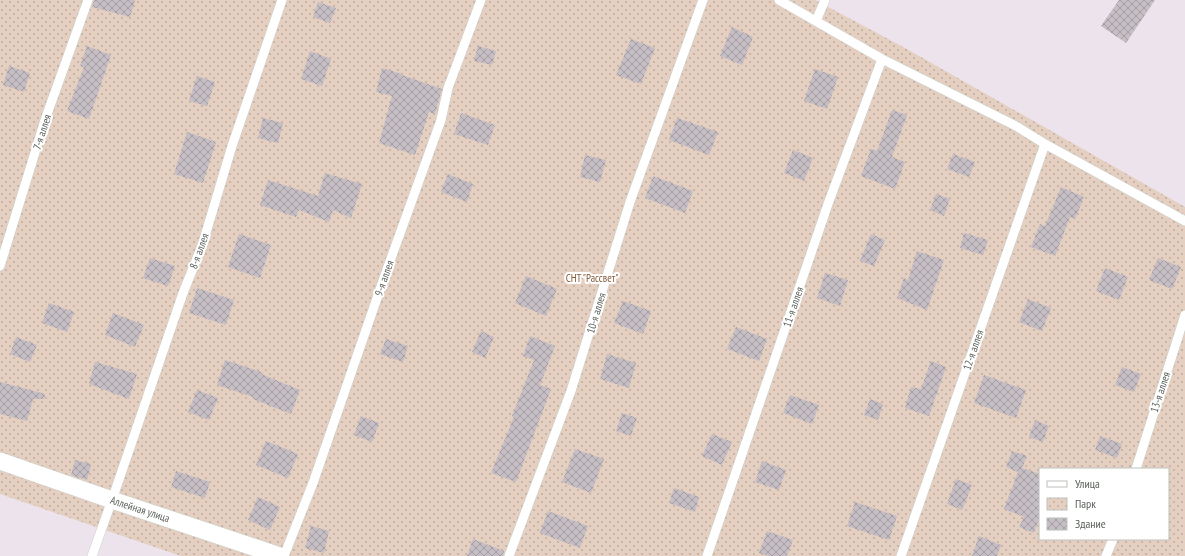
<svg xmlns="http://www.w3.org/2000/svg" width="1185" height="556" font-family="'PT Sans Narrow',sans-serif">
	<defs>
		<pattern id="park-dots" width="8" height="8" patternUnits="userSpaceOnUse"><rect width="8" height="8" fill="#e4cfc1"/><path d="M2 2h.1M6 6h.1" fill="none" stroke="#bcaca0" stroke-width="1.8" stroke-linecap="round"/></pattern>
		<pattern id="building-cross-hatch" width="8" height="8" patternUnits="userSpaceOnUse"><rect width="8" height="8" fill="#c6bec5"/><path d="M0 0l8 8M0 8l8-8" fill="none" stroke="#a49ea3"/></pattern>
	</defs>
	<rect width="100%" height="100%" fill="#ede3ec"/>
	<path fill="url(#park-dots)" fill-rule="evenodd" d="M0,0h815l90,48 280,159v349h-1004l-181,-62zM1040,469h128v70h-128z"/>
	<path fill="url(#building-cross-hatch)" d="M94,0h41l-5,17 -38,-10z
		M1119,0h36l-29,43 -25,-17z
		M318,2l18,6 -6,15 -17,-6z
		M732,27l21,10 -11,28 -22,-9z
		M631,39l24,9 -14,36 -25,-9z
		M87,46l24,9 -22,64 -22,-8 17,-44 -4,-1z
		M478,46l18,5 -4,14 -18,-4z
		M310,51l21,8 -9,27 -21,-7z
		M9,66l21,7 -6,19 -21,-7z
		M382,68l20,6v1l40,14 -7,25 -6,-2 -14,43 -36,-12 13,-47 -16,-4z
		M815,69l23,8 -11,32 -23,-8z
		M197,76l18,6 -8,24 -18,-5z
		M892,110l15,5 -15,42 13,5 -10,27 -34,-13 10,-27 6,2z
		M461,113l34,12 -7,20 -34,-11z
		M263,118l20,5 -5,20 -20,-5z
		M677,118l41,14 -9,23 -40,-15z
		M187,132l29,10 -13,41 -29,-9z
		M793,150l20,8 -9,23 -20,-8z
		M953,154l22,8 -6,15 -22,-8z
		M585,155l21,5 -6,22 -20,-5z
		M325,173l37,11 -11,34 -18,-8 -4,12 -30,-12 -3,7 -36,-12 8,-25 50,16z
		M448,174l25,10 -6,18 -26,-10z
		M653,176l40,15 -8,22 -40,-15z
		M1061,187l23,10 -9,22 -5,-2 -15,39 -24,-9 9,-23 5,2z
		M936,194l14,5 -6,17 -14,-6z
		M964,233l24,7 -5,15 -23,-7z
		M239,234l32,11 -11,33 -32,-11z
		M871,234l14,6 -11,26 -14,-5z
		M917,251l27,9 -17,50 -30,-12 7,-20 4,2z
		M150,258l25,8 -7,20 -25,-8z
		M1158,258l23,9 -9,22 -23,-9z
		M1105,268l23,9 -9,23 -23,-9z
		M825,273l23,7 -8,26 -23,-8z
		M526,276l31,13 -11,27 -31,-13z
		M197,288l37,12 -8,25 -37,-12z
		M1028,299l23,9 -9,23 -23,-9z
		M623,301l28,10 -8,23 -29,-11z
		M49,303l25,9 -7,20 -25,-9z
		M113,313l31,12 -9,22 -30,-12z
		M736,327l31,12 -8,22 -32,-12z
		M481,331l13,6 -9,21 -13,-6z
		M530,336l25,10 -15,39 11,4 -35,93 -25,-9 23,-56 -2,-1 22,-56 -11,-4z
		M16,337l21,8 -7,17 -20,-8z
		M386,339l22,7 -5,16 -23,-8z
		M607,354l29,9 -7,25 -29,-9z
		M225,360l36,12v2l39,16 -9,24 -38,-15v-2l-36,-12z
		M931,361l15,6 -17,49 -24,-8 6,-21 10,2z
		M95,362l42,12 -8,25 -40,-15z
		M1122,367l19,7 -7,18 -19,-7z
		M984,375l42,15 -10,28 -42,-15z
		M0,382l45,12 -1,5h-11l-6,22 -27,-7z
		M197,390l21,8 -9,22 -21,-8z
		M790,395l29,10 -7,19 -29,-11z
		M870,399l13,5 -5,16 -14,-5z
		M622,413l15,5 -6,18 -15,-5z
		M361,416l18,7 -7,19 -18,-7z
		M1035,420l14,6 -6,16 -14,-5z
		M712,434l20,8 -10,23 -20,-9z
		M1100,436l22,8 -5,14 -22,-8z
		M266,441l32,13 -10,24 -32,-13z
		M575,449l29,10 -13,34 -29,-11z
		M1012,451l15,5 -5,12 18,6v42l-6,17 -15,-6 5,-10 -20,-8 14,-37 -12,-5z
		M75,460l16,4 -4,16 -16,-5z
		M762,461l24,9 -7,20 -24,-8z
		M176,471l34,11 -5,16 -34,-11z
		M956,479l16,6 -10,25 -15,-6z
		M674,488l25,9 -4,15 -26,-9z
		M258,497l22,10 -10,23 -22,-10z
		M855,502l42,14 -8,24 -42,-14z
		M548,511l40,15 -8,22 -40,-15z
		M311,526l18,5 -5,22 -19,-5z
		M767,531l26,9 -6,16h-18l-10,-3z
		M979,536l22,9 -4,11h-25z
		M473,539l31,12 -1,5h-36z"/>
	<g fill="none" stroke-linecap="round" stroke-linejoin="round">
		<defs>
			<path id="lane" d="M779,0l103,59 134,67 29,18 140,77
				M816,21l9,-21
				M0,266l45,-146 43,-120
				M1136,469l49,-154
				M92,556l20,-56 71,-207 19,-47 30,-100 50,-146
				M284,556l29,-73 72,-208 56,-155 7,-32 33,-88
				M509,556l62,-165 59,-189 73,-202
				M707,556l121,-352 54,-145
				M901,556l144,-412
				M1106,556l7,-17"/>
			<path id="street" d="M0,461l112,39 168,56"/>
		</defs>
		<use href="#lane" stroke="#ccd2cc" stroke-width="10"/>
		<use href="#street" stroke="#ccd2cc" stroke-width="18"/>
		<use href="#lane" stroke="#fff" stroke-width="9"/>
		<use href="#street" stroke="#fff" stroke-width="17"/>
	</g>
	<g text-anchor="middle" stroke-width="4" stroke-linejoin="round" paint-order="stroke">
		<g font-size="11" fill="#5c635b" stroke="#fff">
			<text transform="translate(42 132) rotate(-72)" y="4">7-я аллея</text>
			<text transform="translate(199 251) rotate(-70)" y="4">8-я аллея</text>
			<text transform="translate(384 278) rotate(-71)" y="4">9-я аллея</text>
			<text transform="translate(793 307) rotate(-71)" y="4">11-я аллея</text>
			<text transform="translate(596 313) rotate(-73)" y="4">10-я аллея</text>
			<text transform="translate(973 350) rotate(-71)" y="4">12-я аллея</text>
			<text transform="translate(1160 392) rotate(-72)" y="4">13-я аллея</text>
			<text transform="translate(140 509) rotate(18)" y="4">Аллейная улица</text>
		</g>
		<g font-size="11" fill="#855b39" stroke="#fff">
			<text x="592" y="282">СНТ "Рассвет"</text>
		</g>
	</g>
	<rect x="1039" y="468" width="130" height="72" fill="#ffffff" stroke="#bec1bd"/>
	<rect x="1047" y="481" width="20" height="6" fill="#ffffff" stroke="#bec1bd"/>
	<text x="1075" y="488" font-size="12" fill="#5c635b">Улица</text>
	<rect x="1047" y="498" width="20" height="12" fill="url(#park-dots)" stroke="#bec1bd"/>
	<text x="1075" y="508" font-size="12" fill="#5c635b">Парк</text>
	<rect x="1047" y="518" width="20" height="12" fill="url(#building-cross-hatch)" stroke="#bec1bd"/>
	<text x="1075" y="528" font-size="12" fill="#5c635b">Здание</text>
</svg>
